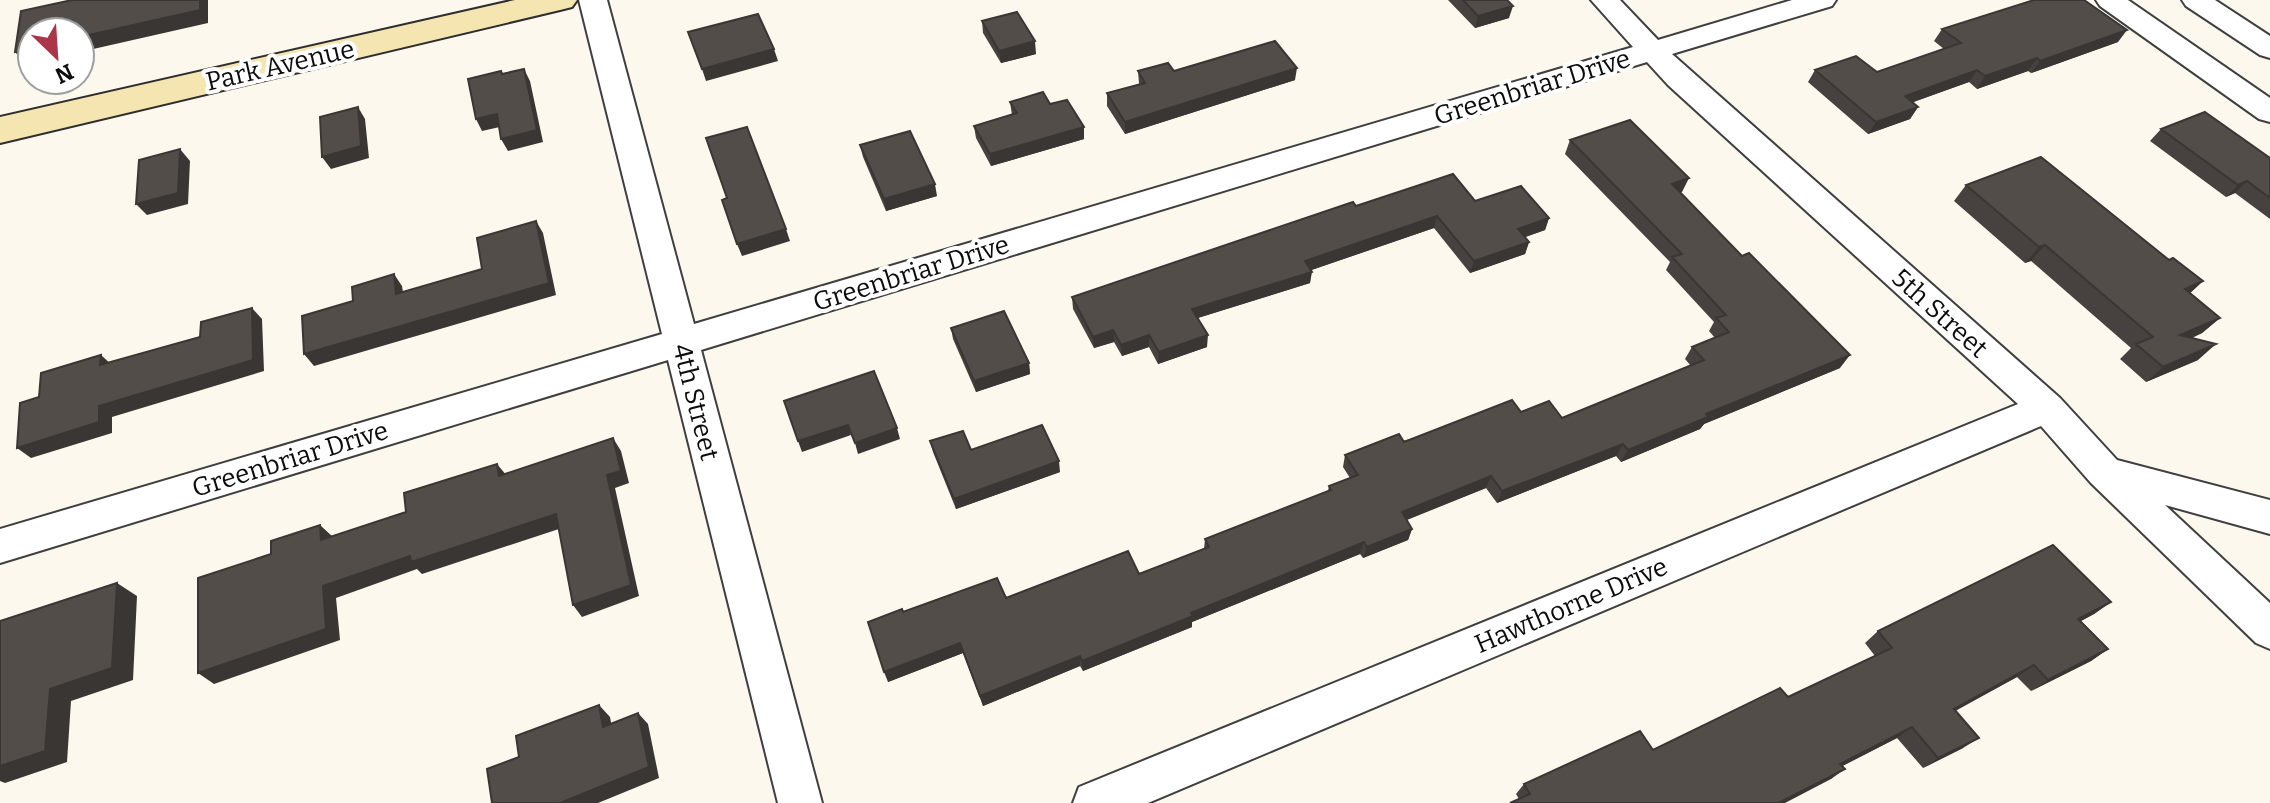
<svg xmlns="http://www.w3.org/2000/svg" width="2270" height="803" font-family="Bitter,serif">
	<rect width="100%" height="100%" fill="#fdf8ee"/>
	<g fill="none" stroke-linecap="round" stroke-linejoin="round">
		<defs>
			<path id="street" d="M579,0h28l87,324 939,-277 -42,-47h29l38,40 134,-40h44l-4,6 -160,48 388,344 57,62 153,40v34l-105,-29 105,98v46l-14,-6 -165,-160 -50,-57 -893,377h-75l6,-16 939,-383 -350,-319 -21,-23 -946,288 121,453h-44l-110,-443 -668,203v-34l662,-195z
				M2096,0h32l142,98v24l-11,-3 -159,-113z
				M2182,0h33l55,36v22l-10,-3 -74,-49z"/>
			<path id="secondary" d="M515,0h62l-5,7 -12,3 -560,133v-26z"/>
		</defs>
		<use href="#street" stroke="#3f3f3f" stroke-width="4"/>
		<use href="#secondary" stroke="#2e2e2e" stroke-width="4"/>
		<use href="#street" fill="#fff" fill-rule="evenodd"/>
		<use href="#secondary" fill="#f5e5b1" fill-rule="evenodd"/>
	</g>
	<path fill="#474240" d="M1448,0h59l2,18 -34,10z
		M982,21l54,33 -35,9 -18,-30z
		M1942,29l176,13 -87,31 -3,-2 -51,18 -8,-7 -56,20 5,5 -8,12 -42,15 -60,-52 7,-12 62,2 67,-23 -10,-8z
		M1138,71h36l121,9 -170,54 -18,-28v-13l32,-9z
		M1010,102l40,2 34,35 -93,27 -15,-28 -2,-12 38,-11z
		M2161,129l109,29v61l-35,-26 -9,4 -76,-56z
		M1570,140l112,52h-2l160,176 -136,56 -4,5 -79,33 -5,-6 -119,47 -11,-15 -79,32 5,9 -4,11 -45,18 -3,-4 -168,68v5l-109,44 -3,-5 -97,40 -20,-53 -75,29 15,-70 103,-14 133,-24 65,-25 1,-10 123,-48 1,-5 21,-8 -7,-11 2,-12 176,-43 41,6 129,-52 -6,-7 7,-12 23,-9 -6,-7 5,-9 -48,-52 4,-8 -105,-108z
		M860,145l77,51 -51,15 -23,-54z
		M1966,185l203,75 34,21 -13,12 30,25 -18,15 -10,5 6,22 -52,22 -26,-23 11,-11 -100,-87 -6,2 -71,-62z
		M1475,201l74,17 -4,12 -20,7 4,5 -4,12 -55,19 -36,-45 -123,42 -1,13 -112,35 9,29 -49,17 -9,-17 -27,9 -8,-14 -20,6 -21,-39 -1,-12 284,-91z
		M951,328l78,35 1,11 -54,18 -23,-53z
		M930,441l41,9 89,22 -104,37 -23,-57z
		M2111,602l-17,12 -13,7 27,28 -17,12 -60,30 -14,-14 -62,33 8,38 -40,20 -26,-30 -55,28 -11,13 -312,20 -3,-5 8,-10 129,-34 135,-53 87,-41 -10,-13 13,-12z"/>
	<path fill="#3a3634" d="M200,0h8v23l-128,29v-15z
		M1513,6l-4,12 -34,10 3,-12z
		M2127,30l-9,12 -87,31 9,-12z
		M1035,41l1,13 -35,9 -2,-12z
		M32,48v15l-6,1 -11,-12z
		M774,49l4,12 -72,20 -4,-12z
		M2037,58l-9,13 -51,18 8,-13z
		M1297,68l-2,12 -170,54v-12z
		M524,69l6,12 13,61 -35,9 -7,-12z
		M1977,70l-8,12 -72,26 8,-12z
		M358,107l7,12 4,39 -38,11 -9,-12z
		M1918,107l-8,12 -42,15 8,-12z
		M497,114l7,12 -22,5 -6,-12z
		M1084,127v12l-93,27 -1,-12z
		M180,149l10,12 -2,43 -41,11 -11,-11z
		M1689,178l-7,14 -16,5 6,-13z
		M2247,181l-12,12 -9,4 12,-12z
		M935,184l2,12 -51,15 -2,-12z
		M1437,216l-3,12 -131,45 2,-12z
		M1549,218l-4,12 -31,11 4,-12z
		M536,221l7,12 13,62 -242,71 -10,-12 245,-71z
		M786,229l4,12 -48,15 -5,-12z
		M1529,242l-4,12 -55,19 4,-12z
		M2045,245l-14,16 -6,2 14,-16z
		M1312,272l-2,11 -119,37 1,-11z
		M394,274l8,12 3,19 -9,-11z
		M2203,281l-17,16 -1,-8z
		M252,308l10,11 2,52 -152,46v16l-81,25 -14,-10 82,-42z
		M2220,318l-18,15 -39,17 17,-15z
		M1113,330l1,12 -20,6 -1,-11z
		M1149,335v12l-27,9 -1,-11z
		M1208,335l-1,12 -49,17 1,-12z
		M2216,344l-18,16 -52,22 17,-15z
		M101,355l12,11 -13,-1z
		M1850,355l-10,13 -136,56 -4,5 -79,33 7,-12 78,-36z
		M1029,363l1,11 -54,18 -2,-11z
		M848,425l3,10 -49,17 -4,-11z
		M897,428l3,11 -42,15 -3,-11z
		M613,438l8,13 8,32 -14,5 24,108 -57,21 -9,-12 34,-130z
		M1623,444l-7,12 -119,47 5,-12z
		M1059,461l1,11 -104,37 -2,-10z
		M497,464l10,12h-8z
		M1491,476l-5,12 -88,35 4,-11z
		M556,514l9,13 -143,47 -5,-5 -81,29 4,42 -126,44 -16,-11 125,-87 87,-30z
		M320,525l13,12 -12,3z
		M1412,529l-4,11 -45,18 4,-11z
		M1364,542l-4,12 -168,68v5l-109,44 -1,-10 109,-48z
		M117,583l20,13 -4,84 -62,21 -4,61 -62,21 -5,-2v-15z
		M2111,602l-17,12 -32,17 16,-12z
		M960,643l3,10 -75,29 -4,-10z
		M2108,649l-17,12 -60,30 17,-11z
		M1080,656v10l-97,40 -3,-10z
		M2034,665l-17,12 -78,43 15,-11z
		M599,705l11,12 4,21 -11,-11z
		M638,713l10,11 11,54 -61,25h-38z
		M1912,727l-15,11 -70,36 13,-10z
		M1979,738l-16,10 -40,20 15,-10z
		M1845,769l-14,10 -46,24h-7z"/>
	<path fill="#534d4a" stroke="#3a3634" stroke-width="2" d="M72,0h128v10l-120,27v-5h-48v16l-17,4 6,-41z
		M1463,0h44l6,6 -35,10z
		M2034,0h50l43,30 -87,31 -3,-3 -52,18 -8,-6 -72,26 13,11 -42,15 -61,-52 41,-14 21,16 84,-29 -19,-14z
		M1017,12l18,29 -36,10 -17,-30z
		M758,14l16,35 -72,20 -14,-37z
		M1275,41l22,27 -172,54 -18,-29 38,-10 -7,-12 30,-8 6,8z
		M524,69l13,61 -36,9 -4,-25 -21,5 -8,-40 33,-8 1,3z
		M1043,92l7,12 17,-4 17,27 -94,27 -16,-28 43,-13 -7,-11z
		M358,107l3,39 -39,11 -2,-40z
		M2205,112l65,46v40l-23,-17 -9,4 -77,-56z
		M1630,120l59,58 -17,6 70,72 7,-3 101,102 -144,59 2,3 -80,33 -5,-6 -121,47 -11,-15 -89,36 10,17 -45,18 -3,-5 -173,71 2,3 -111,45 -2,-5 -100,40 -20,-53 -76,29 -16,-50 34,-13 1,3 94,-34 9,20 122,-47 11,23 70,-27 -4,-8 126,-49 -2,-4 29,-11 -13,-20 54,-21 5,8 108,-42 9,12 28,-11 13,17 142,-58 -12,-13 37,-15 -13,-14 10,-3 -54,-58 10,-3 -112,-114z
		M747,127l39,102 -49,15 -15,-44 5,-2 -21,-60z
		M910,131l25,53 -51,15 -24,-54z
		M180,149l-2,44 -42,11 3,-44z
		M2041,157l128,103 4,-2 30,23 -18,8 35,29 -40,17 36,9 -53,23 -27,-23 17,-7 -108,-92 -6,2 -73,-62z
		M1453,174l22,27 46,-15 28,32 -31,11 11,13 -55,19 -37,-45 -132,45 7,11 -120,37 16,26 -49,17 -10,-17 -28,10 -8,-15 -20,7 -21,-40 281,-95 3,4z
		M536,221l13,62 -245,71 -2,-38 51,-15 -1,-14 42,-13 2,20 86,-25 -5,-31z
		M252,308l1,52 -154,46v16l-82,26 3,-45 19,-6 2,-24 60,-18 -1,10 100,-28 1,-15z
		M1004,311l25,52 -55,18 -23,-53z
		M874,371l23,57 -42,15 -7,-18 -50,16 -14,-40z
		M1042,425l17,36 -105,38 -24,-58 33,-10 8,19z
		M613,438l8,33 -14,4 24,110 -58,20 -17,-91 -145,48 -1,-6 -87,30 3,43 -128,44v-95l73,-24v-13l49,-16 1,15 85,-28 -2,-19 93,-29 2,12z
		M2053,545l58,57 -33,17 30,30 -60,31 -14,-15 -80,44 25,29 -41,20 -26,-31 -72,37 5,5 -67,34h-268l20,-9 -6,-10 116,-53 13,19 127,-62 8,9 104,-49 -14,-17z
		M117,583l-5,85 -62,21 -5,62 -45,15v-145z
		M599,705l4,22 35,-14 11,54 -89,36h-68l-5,-34 32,-12 -3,-21z"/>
	<g text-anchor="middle" stroke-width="8" stroke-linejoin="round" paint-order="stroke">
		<g font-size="26" fill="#0c0c0c" stroke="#fff">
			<text transform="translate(280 65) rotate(-13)" y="9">Park Avenue</text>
			<text transform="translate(1532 87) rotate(-17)" y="9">Greenbriar Drive</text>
			<text transform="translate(911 273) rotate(-17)" y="9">Greenbriar Drive</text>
			<text transform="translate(1940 313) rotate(42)" y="9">5th Street</text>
			<text transform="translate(696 402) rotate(76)" y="9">4th Street</text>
			<text transform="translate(290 459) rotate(-17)" y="9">Greenbriar Drive</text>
			<text transform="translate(1571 605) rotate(-23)" y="9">Hawthorne Drive</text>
		</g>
	</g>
	<g transform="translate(56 56) rotate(155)"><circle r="38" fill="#ffffff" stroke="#9e9e9e" stroke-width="2"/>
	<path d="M0-6L14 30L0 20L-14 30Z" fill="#ab3649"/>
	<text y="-12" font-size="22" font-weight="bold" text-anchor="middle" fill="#0c0c0c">N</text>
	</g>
</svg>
